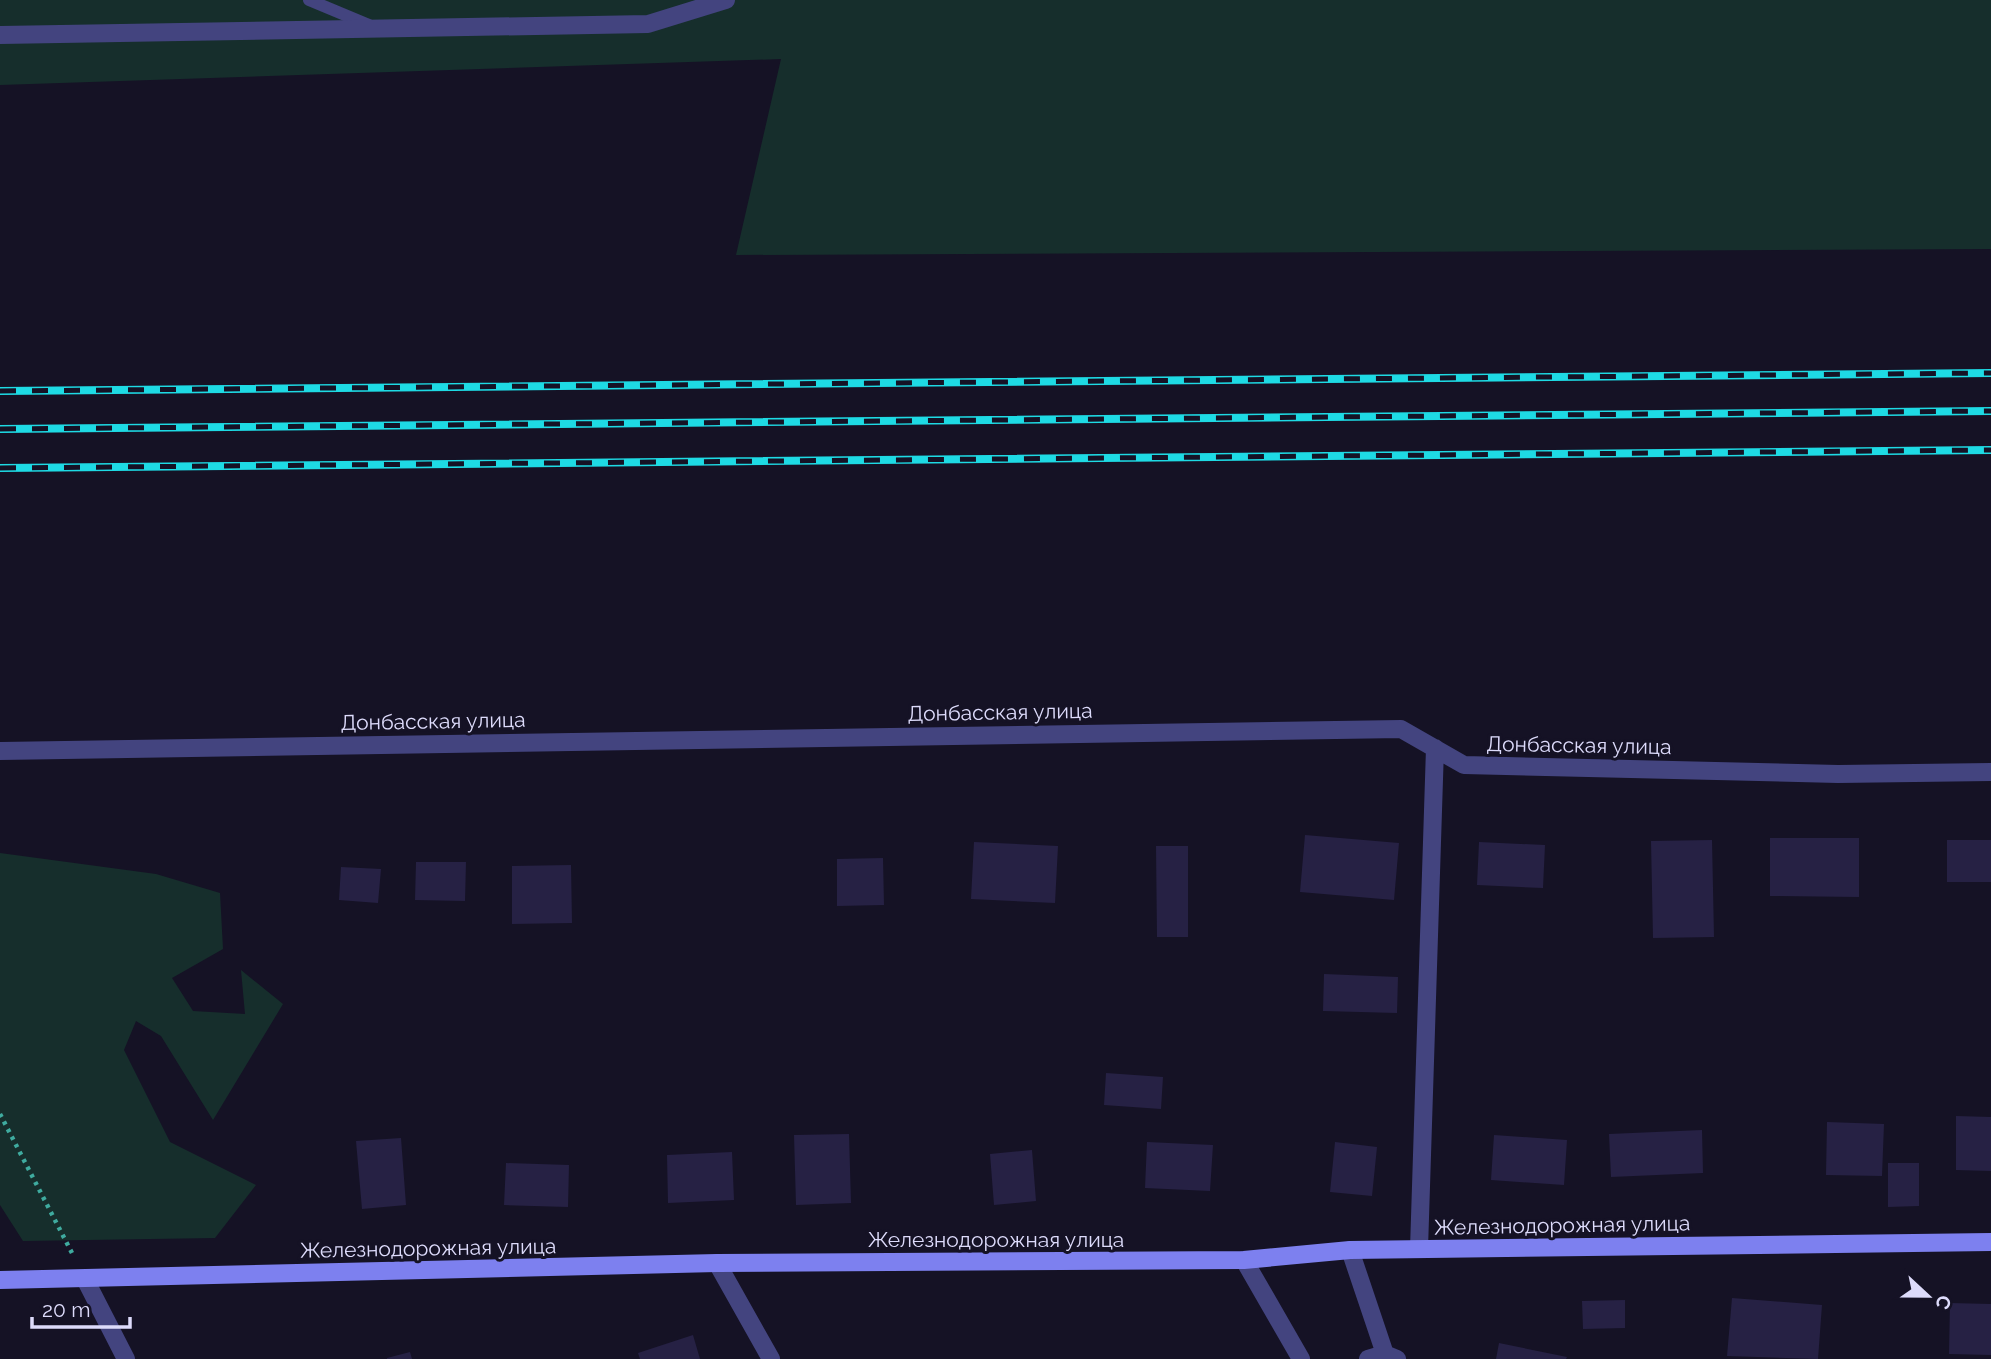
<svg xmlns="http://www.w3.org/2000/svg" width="1991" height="1359" font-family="Raleway,sans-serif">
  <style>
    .green { fill: #162e2c }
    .building { fill: #262144 }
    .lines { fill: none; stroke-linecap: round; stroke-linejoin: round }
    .path { stroke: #3fab9f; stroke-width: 4.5; stroke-dasharray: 3.5 5; stroke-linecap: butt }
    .lane { stroke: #43447f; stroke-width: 12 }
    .street { stroke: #43447f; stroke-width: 18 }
    .secondary { stroke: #7d80ef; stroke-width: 18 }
    .rail-casing { stroke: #1edae4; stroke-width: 8 }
    .rail { stroke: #151225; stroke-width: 5; stroke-dasharray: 16; stroke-linecap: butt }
    .labels { text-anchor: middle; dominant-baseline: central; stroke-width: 6; stroke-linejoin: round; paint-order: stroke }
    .street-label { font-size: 21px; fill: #dddbfb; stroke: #151225 }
  </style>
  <rect width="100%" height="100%" fill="#151225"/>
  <path class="green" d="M0,0h1991v249l-1255,6 45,-196 -781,26z
    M0,853l156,21 64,19 3,56 -51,29 21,33 52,3 -4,-44 42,34 -70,116 -52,-84 -25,-15 -12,29 46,92 86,43 -41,53 -192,3 -23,-36z"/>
  <path class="building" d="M1305,835l94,8 -5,57 -94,-8z
    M1770,838h89v59l-89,-1z
    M1712,840l2,97 -61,1 -2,-97z
    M1947,840h44v42h-44z
    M974,842l84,4 -3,57 -84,-4z
    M1479,842l66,3 -2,43 -66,-3z
    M1156,846h32v91h-31z
    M883,858l1,47 -47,1v-47z
    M416,862h50l-1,39 -50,-1z
    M571,865l1,58 -60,1v-58z
    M341,867l40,2 -3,34 -39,-3z
    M1324,974l74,3 -1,36 -74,-2z
    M1106,1073l57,4 -2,32 -57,-4z
    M1956,1116l35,1v54l-35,-1z
    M1827,1122l57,2 -2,52 -56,-1z
    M1702,1130l1,43 -92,4 -2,-43z
    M849,1134l2,69 -55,2 -2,-70z
    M1494,1135l73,5 -3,45 -73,-5z
    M401,1138l5,67 -44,4 -6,-68z
    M1147,1142l66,3 -3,46 -65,-3z
    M1335,1142l42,5 -5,49 -42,-4z
    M1032,1150l4,51 -42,4 -4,-51z
    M732,1152l2,48 -66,3 -1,-48z
    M506,1163l63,2 -1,42 -64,-2z
    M1888,1163h31v43l-31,1z
    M1732,1298l90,7 -4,54 -91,-3z
    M1625,1300v28l-42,1 -1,-28z
    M1950,1303l41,1v51l-42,-1z
    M693,1335l7,24h-60l-2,-6z
    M1499,1343l68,14 -1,2h-70z
    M410,1352l2,7h-25v-1z"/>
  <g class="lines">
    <path class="path" d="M0,1114l72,139"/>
    <path class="lane" d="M309,0l60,25 2,4"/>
    <path class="street" d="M0,35l648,-11 78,-24
      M0,751l1401,-22 63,36 374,9 153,-2
      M1419,1249l16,-501
      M1350,1250l35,104 12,5
      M1244,1260l57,99
      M717,1263l54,96
      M85,1279l41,80
      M1368,1359l17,-5"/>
    <path class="secondary" d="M0,1280l717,-17 527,-3 106,-10 641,-8"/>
    <g class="rail-casing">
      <path id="rail" d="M0,391l1991,-18
        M0,429l1991,-18
        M0,468l1991,-18"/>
    </g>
    <use href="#rail" class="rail"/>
  </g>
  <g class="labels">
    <g class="street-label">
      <text transform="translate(1000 712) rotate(-1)">Донбасская улица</text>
      <text transform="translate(433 721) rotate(-1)">Донбасская улица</text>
      <text transform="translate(1579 745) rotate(1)">Донбасская улица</text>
      <text transform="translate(1562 1225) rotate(-1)">Железнодорожная улица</text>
      <text x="996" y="1239">Железнодорожная улица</text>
      <text transform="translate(428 1248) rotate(-1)">Железнодорожная улица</text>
    </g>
  </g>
  <g transform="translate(1928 1296) rotate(112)" stroke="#151225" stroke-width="5" paint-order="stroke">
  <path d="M0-5L12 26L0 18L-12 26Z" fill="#dddbfb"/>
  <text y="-10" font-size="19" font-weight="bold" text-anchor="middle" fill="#dddbfb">С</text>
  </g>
  <path d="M32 1317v10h98v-10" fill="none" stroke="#dddbfb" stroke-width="3.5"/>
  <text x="42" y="1317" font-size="21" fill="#dddbfb" stroke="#151225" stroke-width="5" paint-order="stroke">20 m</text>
</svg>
